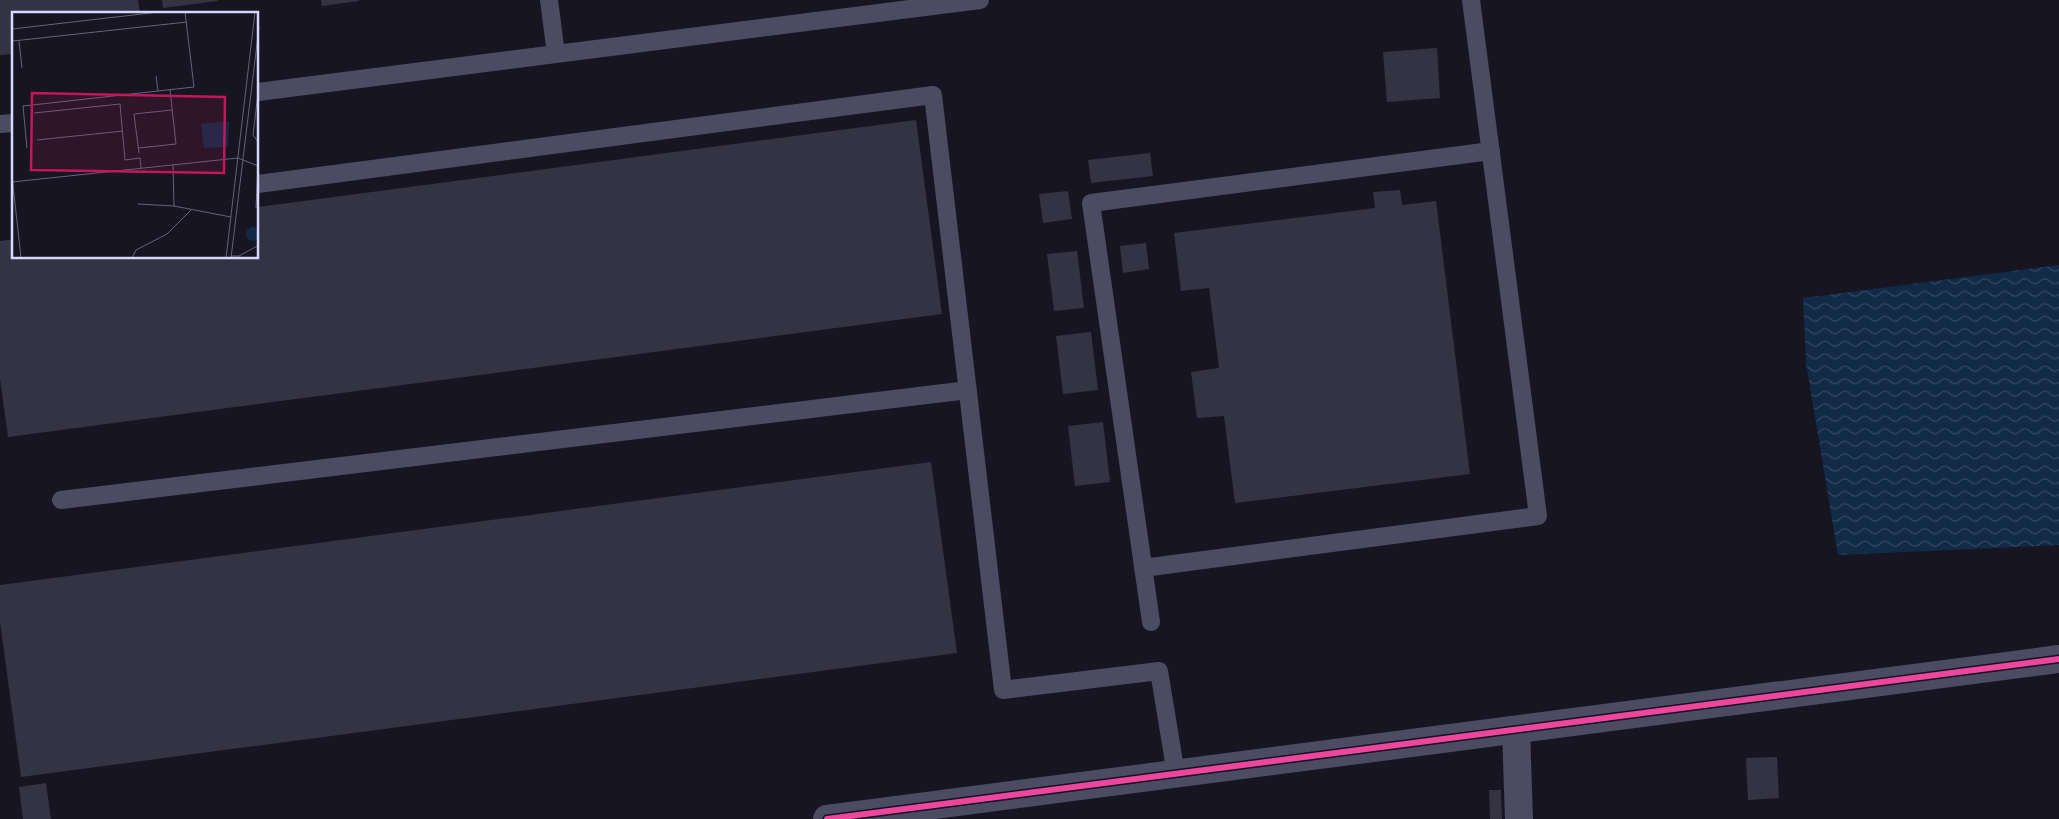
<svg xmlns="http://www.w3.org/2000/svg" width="2059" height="819" font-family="Lato,sans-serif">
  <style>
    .water { fill: url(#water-waves) }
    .building { fill: #343343 }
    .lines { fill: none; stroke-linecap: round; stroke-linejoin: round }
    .service { stroke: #4b4c61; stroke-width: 18 }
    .minor { stroke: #4b4c61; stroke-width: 28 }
    .tertiary { stroke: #4b4c61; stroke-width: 28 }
    .cycleway-casing { stroke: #121026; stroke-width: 9 }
    .cycleway { stroke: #ed469a; stroke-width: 6 }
    .inset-road { fill: none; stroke: #646379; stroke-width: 1 }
    .view { fill: #c2185b; fill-opacity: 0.15; stroke: #c2185b; stroke-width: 2.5 }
    .inset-edge { fill: none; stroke: #d8d7fd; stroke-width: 2.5 }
  </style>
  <defs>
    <pattern id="water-waves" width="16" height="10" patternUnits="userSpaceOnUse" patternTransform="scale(1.25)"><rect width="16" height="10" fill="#112a46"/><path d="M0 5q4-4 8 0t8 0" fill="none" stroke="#334862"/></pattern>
  </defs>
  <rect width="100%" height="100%" fill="#161521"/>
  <path class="water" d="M2059,265v280l-221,10 -32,-192 -3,-65z"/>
  <path class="building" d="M0,0h138l2,14h-126v40l-14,1z
    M162,0h56v1l-55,7z
    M321,0h38v1l-37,5z
    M1437,48l3,50 -53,4 -4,-50z
    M916,120l26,194 -934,123 -8,-58v-138l14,-2v19h244v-51z
    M1150,153l3,23 -62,7 -3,-23z
    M1400,190l2,15 34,-4 34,273 -235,29 -11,-87 -27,2 -6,-46 28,-4 -10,-80 -28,3 -7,-58 201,-25 -2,-16z
    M1068,191l4,28 -29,4 -4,-29z
    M1146,243l3,26 -26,4 -3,-27z
    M1077,251l7,57 -30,3 -7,-57z
    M1091,332l7,58 -35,4 -7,-58z
    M1103,422l7,60 -35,4 -7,-60z
    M931,462l26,191 -936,124 -21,-155v-37z
    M1777,757l2,41 -31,2 -2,-42z
    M46,783l5,36h-28l-4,-32z
    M1489,790h12l1,29h-12z"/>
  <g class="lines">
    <path class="service" d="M549,0l7,54
      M258,92l722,-92
      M0,124l14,-1
      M258,184l675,-89 70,595 156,-19 17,103
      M61,500l907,-110
      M1143,568l395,-52 -67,-516
      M1151,622l-60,-419 400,-52"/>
    <path class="minor" d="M1516,730l3,89"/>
    <path class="tertiary" d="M827,819l1232,-160"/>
    <g class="cycleway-casing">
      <path id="cycleway" d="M827,819l1232,-160"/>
    </g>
    <use href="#cycleway" class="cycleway"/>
  </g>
  <g transform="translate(12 12)">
    <rect width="246" height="246" fill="#161521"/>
    <path d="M217,109l-1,26 -24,1 -3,-24zM234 222a7 7 0 1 1 14 0a7 7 0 1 1-14 0Z" fill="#112a46"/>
    <path class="inset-road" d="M0,17l147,-17M1,29l174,-19M7,29l3,27M144,64l2,15M247,73l-6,50 6,8M22,101l86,-9 5,56 15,-2 1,10M25,128l86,-9M15,136l-4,-42 171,-19 -9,-75M127,136l37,-4 -6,-54M127,141l-5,-39 38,-4M161,152l1,42M0,164l9,82M0,170l226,-24 20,8 -2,42M126,192l36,2 57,11M219,244h8l20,-11M120,246l4,-8 31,-16 24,-24M214,246l29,-246M219,246l28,-231"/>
    <path class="view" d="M20,81l193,4 -1,76 -193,-3z"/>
    <rect width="246" height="246" class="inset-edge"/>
  </g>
</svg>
